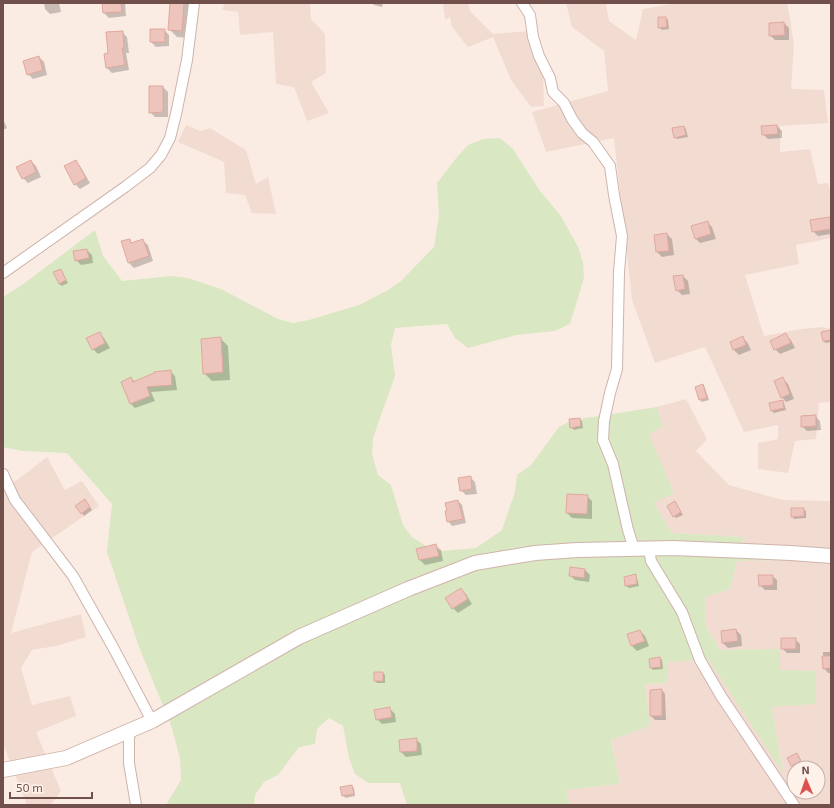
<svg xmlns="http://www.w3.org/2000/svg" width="834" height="808" font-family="'Exo 2',sans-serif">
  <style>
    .residential { fill: #f2dcd2; fill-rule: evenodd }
    .grass { fill: #d9e7c2 }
    .shadow { fill: #0003 }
    .building { fill: #eec5bc; stroke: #e0a89e }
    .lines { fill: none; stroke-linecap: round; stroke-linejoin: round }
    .street-casing { stroke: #cdb4ad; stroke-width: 12 }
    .secondary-casing { stroke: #d0b3ab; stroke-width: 16 }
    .street { stroke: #fff; stroke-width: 10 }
    .secondary { stroke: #fff; stroke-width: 14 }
  </style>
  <rect width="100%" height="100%" fill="#fbece3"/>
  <path class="residential" d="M225,3h85l1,16 14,15 1,39 -15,9 18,31 -22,8 -13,-34 -18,-3 -3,-52 -33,3 -2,-23 -16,-2z
    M443,3h25l2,8 23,23 37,-3 13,37 1,38 -13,1 -20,-27 -18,-43 -25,10 -16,-20 -2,-10 -5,3z
    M566,3h40l3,18 27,19 7,-31 33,-6h111l3,16 4,26 -3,44 33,1 4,33 -48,3v26l30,-3 8,35 10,-1 3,14v41l-35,7 3,19 -54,11 19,61 37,-7 22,-2 8,2v73l-12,1 -3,36 -21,2 -7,32 -30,-4v-26l20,-4v-14l-34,7 -39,-85 -50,16 -23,-63 -18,-162 -68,14 -14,-40 76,-21 -4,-40 -32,-24z
    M186,125l14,6 10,-3 36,22 10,34 12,-7 8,37 -24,-1 -7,-18 -19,-2 -2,-31 -46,-20z
    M686,399l21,40 -11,12 33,34 54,15 48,1v47l-89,-4 1,-7 -71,-4 -19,-31 21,-9 -26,-59 15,-8 -6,-19z
    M47,457l18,33 17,-9 17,25 -67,46 -21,81 70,-19 5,23 -30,9 -24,4 -11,18 11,37 38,-9 6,20 -40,16 25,59 -10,14h-24l-24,-61v-216l2,-9h-2v-33l14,-6z
    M831,559v246h-261l-4,-15 54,-6 -9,-45 39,-13 -5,-42 23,-1 -2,-21 42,-3 75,113 -11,-65 8,-37v-20h-60l-14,-24 -1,-29 25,-8 7,-28zM794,768h24v24h-24z"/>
  <path class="grass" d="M500,138l13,11 27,42 21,25 17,31 5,15 1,16 -14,46 -15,7 -39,4 -48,13 -13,-10 -8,-14 -52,4 -4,17 4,31 -22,62 -1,16 6,21 13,10 12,40 9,12 14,9 16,5 34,-3 26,-18 13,-38 2,-17 14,-10 28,-38 14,-7 84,-13 6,19 -14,8 25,59 -20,10 18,30 71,4 -1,7 89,4v11l-94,2 -7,28 -25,8 1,29 14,24 60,-1v21l36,1v33l-44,3 11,66 -75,-114 -41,3 1,21 -23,1 5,42 -39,14 9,44 -54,6 4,15h-163l-7,-22h-32l-13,-9 -6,-16 -6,-32 -14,-8 -12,11 -2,15 -16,3 -21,28 -14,7 -9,13 -1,10h-88l15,-25 -1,-22 -9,-33 -32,-78 -32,-95 5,-48 -45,-51 -44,-2 -20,-4v-150l19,-12 73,-55 8,26 19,25 49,-5 17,2 33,11 57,30 15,4 16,-3 50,-15 29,-15 13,-9 33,-34 5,-31 -2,-33 20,-26 11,-12 15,-6z"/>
  <path class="shadow" d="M44,3h15l2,9 -11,2 -5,-5z
    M103,3h22l1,13 -17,2 -5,-5z
    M171,3h21l-3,35 -12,-1 -8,-8z
    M372,3h11l-1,4 -8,-2z
    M666,18l2,2 1,9 -7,1 -3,-3z
    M784,23l5,5v12h-14l-5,-5z
    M164,30l5,5v11l-13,1 -5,-5z
    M122,32l5,5 2,16h-3l3,17 -17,3 -5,-5 -2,-13 4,-1z
    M39,57l5,5 3,13 -14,4 -5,-5z
    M163,87l5,5v25h-13l-5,-5z
    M3,119l4,9 -4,2z
    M777,126l5,5v7l-14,1 -5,-5z
    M684,127l2,2 2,8 -11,2 -2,-2z
    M31,161l5,5 5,11 -13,6 -5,-5z
    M75,161l5,5 10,17 -10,6 -5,-5z
    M830,218l1,1v15l-13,2 -5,-5z
    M707,222l5,5 4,12 -16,4 -5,-5z
    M667,234l5,5 2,16 -12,2 -5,-5z
    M129,240l4,4 10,-3 5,4 5,16 -19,7 -5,-5 -7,-21z
    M87,250l5,5 1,8 -12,2 -5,-5z
    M60,270l2,2 6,11 -6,3 -3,-2z
    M683,276l5,5 2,13 -8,1 -5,-5z
    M831,331v11l-5,1 -3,-2z
    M99,333l5,5 6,10 -12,6 -5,-5z
    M786,335l5,5 4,8 -15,6 -5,-5z
    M742,337l5,5 4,8 -12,5 -5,-5 -3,-8z
    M220,338l8,8 2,34 -18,1 -8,-8z
    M170,371l5,5 2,14 -26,2 4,9 -20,7 -5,-5 1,-25 4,4z
    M783,379l5,5 6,15 -8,3 -4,-5z
    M703,385l2,3 4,12 -7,2 -2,-2z
    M782,401l2,2 2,7 -12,3 -2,-2 -2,-7z
    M815,416l5,5 1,9 -14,1 -5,-5z
    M579,419l3,2 1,7 -9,2 -3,-3z
    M470,477l5,5 2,12 -11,1 -5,-5z
    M587,496l5,5v18l-20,-1 -5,-5z
    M458,501l4,4 4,18 -14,3 -4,-5z
    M675,502l2,3 6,10 -7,3 -2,-2z
    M87,503l5,7 -8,6 -7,-10z
    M803,509l3,2v7l-12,1 -2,-3z
    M436,546l5,4 2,11 -18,4 -5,-5 -3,-11z
    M585,570l5,5 -1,7 -14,-2 -5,-5z
    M635,575l2,3 2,8 -10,2 -3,-2 -1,-9z
    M772,576l5,4v10h-12l-5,-5z
    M461,590l5,4 6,10 -14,9 -5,-5z
    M736,630l5,5 1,11 -14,2 -5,-5z
    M640,631l5,5 4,10 -12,5 -5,-5 -4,-11z
    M795,639l5,5v9h-13l-5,-5z
    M823,652h8v21h-3l-4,-5z
    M660,658l2,2 1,9 -10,1 -2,-2z
    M383,673l2,2v8h-8l-2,-2z
    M662,690l3,4 1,26h-11l-4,-4v-10z
    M390,709l5,5 1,8 -14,2 -5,-5z
    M416,739l5,5 1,11 -16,2 -5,-5z
    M799,756l3,7 -8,5 -2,-2z
    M351,786l3,2 1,8 -9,2 -3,-2z"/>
  <path class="building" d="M102,3h19l1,9 -19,1z
    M170,3h14l-2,28 -14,-1z
    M658,17h8l1,10 -9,1z
    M784,22l1,13 -16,1v-13z
    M150,29h15v13h-15z
    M123,31l1,17h-2l3,17 -19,3 -2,-14 4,-1 -2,-21z
    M39,56l4,14 -16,5 -4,-14z
    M149,86h14v26l-14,1z
    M777,125l1,9 -16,1 -1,-9z
    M684,126l2,9 -12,3 -2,-10z
    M31,160l5,12 -14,7 -6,-12z
    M76,160l10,18 -12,7 -10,-19z
    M830,217l1,12 -19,3 -2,-12z
    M708,221l3,13 -16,5 -4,-13z
    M667,233l2,18 -13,1 -2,-17z
    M130,239l1,4 12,-4 6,17 -21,7 -7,-22z
    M87,249l2,9 -14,3 -2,-10z
    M61,269l5,11 -7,4 -6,-12z
    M683,275l2,14 -9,2 -3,-15z
    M831,330v10l-8,1 -2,-9z
    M100,332l5,11 -13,7 -6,-12z
    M786,333l5,10 -17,7 -4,-9z
    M743,336l3,9 -13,5 -3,-8z
    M221,337l2,35 -20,2 -2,-35z
    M171,370l1,15 -25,2 3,9 -20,8 -9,-22 10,-5 2,5 21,-9v-1z
    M783,377l7,17 -9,4 -7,-17z
    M703,384l4,14 -8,2 -4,-13z
    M783,400l1,8 -13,3 -2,-8z
    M816,415v11l-15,1v-11z
    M580,418l1,8 -11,2 -1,-9z
    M471,476l1,13 -12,2 -2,-13z
    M567,494l21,1 -1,19 -21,-1z
    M85,499l5,8 -9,7 -6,-8z
    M458,500l5,19 -16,3 -2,-11h2l-2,-8z
    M675,501l6,11 -8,5 -6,-11z
    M791,508h13v8l-13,1z
    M436,544l3,12 -20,4 -3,-11z
    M570,567l15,2 -1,9 -15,-2z
    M636,574l1,10 -12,2 -1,-9z
    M758,575h15v10l-14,1z
    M461,588l7,11 -16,10 -7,-11z
    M736,629l2,12 -16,2 -1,-12z
    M640,630l5,11 -14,5 -4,-12z
    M781,638h15v11h-15z
    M822,656h9v12l-8,1z
    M660,657l1,10 -11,1 -1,-9z
    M374,672h9v9h-9z
    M662,689v27h-12v-26z
    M390,707l2,10 -16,3 -2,-10z
    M417,738v13l-17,1 -1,-12z
    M797,753l4,8 -10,5 -4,-8z
    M352,785l2,9 -12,2 -2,-9z"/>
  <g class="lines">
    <g class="street-casing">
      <path id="street" d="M522,3l8,12 3,22 6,19 11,22 3,14 11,11 8,16 10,14 11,9 17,24 4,29 8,41 -3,36 -2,97 -7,24 -6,28 -1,19 10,24 15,66 6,19
        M3,273l122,-86 25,-19 11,-13 9,-17 6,-24 11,-54 7,-57
        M3,474l12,26 58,76 41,73 38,72
        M649,549l2,12 31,51 18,48 21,36 73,109
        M130,730l-1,9v24l7,42"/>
    </g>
    <g class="secondary-casing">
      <path id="secondary" d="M3,770l63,-12 86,-37 147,-84 109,-48 67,-26 60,-10 42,-3 96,-2 118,5 40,3"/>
    </g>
    <use href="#street" class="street"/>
    <use href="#secondary" class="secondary"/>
  </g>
  <rect width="834" height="808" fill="none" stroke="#71504b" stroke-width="8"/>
  <g transform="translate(806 780) rotate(358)"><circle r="19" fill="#fef1e9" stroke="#c6b1aa"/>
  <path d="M0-3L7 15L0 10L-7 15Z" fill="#de4f4f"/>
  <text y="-6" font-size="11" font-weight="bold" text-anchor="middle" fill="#71504b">N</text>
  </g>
  <path d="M10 792v6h82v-6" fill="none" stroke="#71504b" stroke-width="2"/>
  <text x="16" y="792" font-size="12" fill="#71504b" stroke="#fef1e9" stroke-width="3" paint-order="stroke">50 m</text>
</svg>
